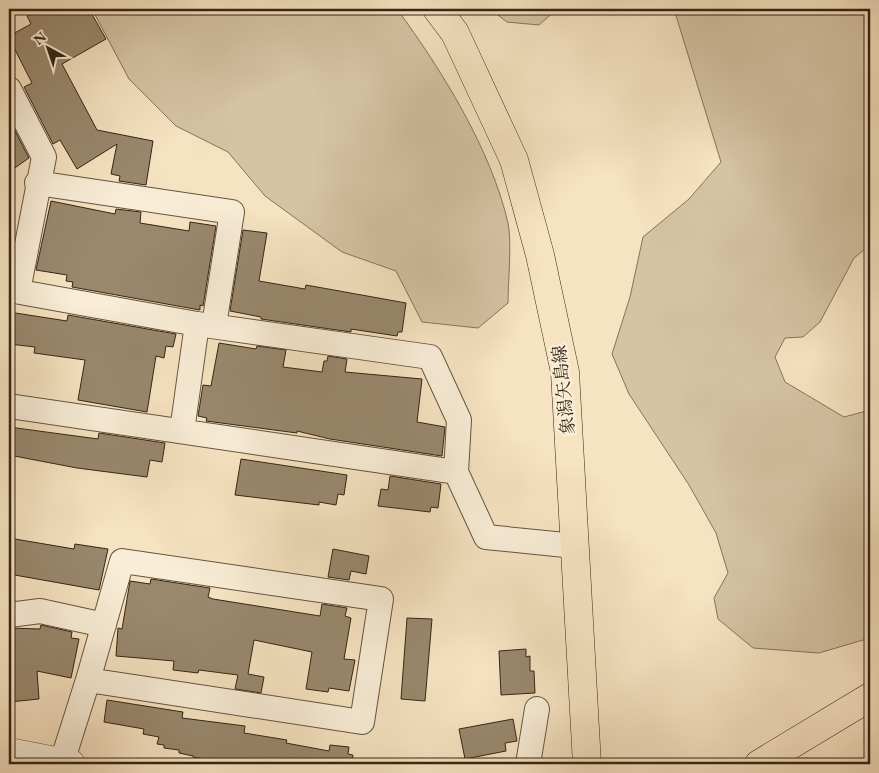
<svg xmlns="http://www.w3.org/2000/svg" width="879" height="773" font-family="'EB Garamond','Noto Serif JP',serif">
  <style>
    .green { fill: #d5c3a4; stroke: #84745c }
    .building { fill: #99886e; stroke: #342614 }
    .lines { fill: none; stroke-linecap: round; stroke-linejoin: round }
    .minor-casing { stroke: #64553f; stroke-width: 26 }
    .tertiary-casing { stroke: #64553f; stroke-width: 29 }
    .primary-casing { stroke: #342614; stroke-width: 29 }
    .minor { stroke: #f9edd7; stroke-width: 24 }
    .tertiary { stroke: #f9edd7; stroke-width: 28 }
    .primary { stroke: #f6e3c1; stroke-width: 28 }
    .labels { text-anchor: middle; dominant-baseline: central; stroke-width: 5; stroke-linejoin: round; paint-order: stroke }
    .street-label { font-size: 18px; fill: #342614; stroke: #f9edd7 }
  </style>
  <rect width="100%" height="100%" fill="#f6e3c1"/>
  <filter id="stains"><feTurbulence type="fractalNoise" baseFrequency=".004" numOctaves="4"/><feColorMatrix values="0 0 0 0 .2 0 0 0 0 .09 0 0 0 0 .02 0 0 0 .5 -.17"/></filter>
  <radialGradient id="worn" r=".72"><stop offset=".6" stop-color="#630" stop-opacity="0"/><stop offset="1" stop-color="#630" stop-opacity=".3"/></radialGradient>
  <path class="green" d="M92,9h305c44,60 94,140 111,214 4,19 0,59 0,80l-30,25 -56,-6 -26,-51 -54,-19 -77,-56 -37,-44 -52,-26 -47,-47z
    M490,9h67l-18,16 -32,-3z
    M674,9h196v236l-16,13 -34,64 -17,15 -18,1 -10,19 10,25 59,35 26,-7v228l-51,15 -66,-5 -35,-29 -4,-21 14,-25 -12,-40 -27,-48 -60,-91 -17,-40 18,-57 13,-60 46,-38 32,-37z"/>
  <path class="building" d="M41,9h48l17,30 -44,25 35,66 56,11 -7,44 -27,-4 1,-5 -9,-2 6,-30 -40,25 -17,-29 -7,4 -29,-57 8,-4 -23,-45v-2l22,-12 -4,-8z
    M9,119l20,39 -20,14z
    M51,201l64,13 1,-5 25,3 -1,11 49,8 1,-9 26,4 -13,80 -3,-1v5l-128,-23 1,-5 -7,-1 1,-6 -31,-5z
    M243,230l24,3 -8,48 46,8 1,-4 100,18 -4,29h-4l-1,4 -46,-7v3l-90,-13v-2l-31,-6z
    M9,312l58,9 1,-6 108,19 -3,13 -7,-1 -2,12 -8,-2 -9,56 -69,-12 7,-40 -51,-7 1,-6 -26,-3z
    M219,343l37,6 1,-3 29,4 -3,17 39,5 2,-11h3l1,-5 19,3 -2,13 77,7 -5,43 28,5 -3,29 -112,-17 -33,-8v2l-91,-12 1,-3 -9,-2 1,-6 4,-25 8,1z
    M9,427l89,12 1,-6 66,10 -3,19 -12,-2 -3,17 -70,-9 -68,-13z
    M241,459l106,16 -3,20 -6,-1 -2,11 -17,-3v3l-84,-10z
    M390,476l51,8 -3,24 -7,-1 -1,5 -52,-6 3,-17 7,1z
    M9,538l65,11 1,-5 33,5 -9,41 -90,-16z
    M333,549l36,7 -3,18 -15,-3 -2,9 -21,-3z
    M151,579l59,9 -2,9 5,2 107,17 2,-12 25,4 -2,8 6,2 -7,41 11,1 -6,31 -20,-3 -1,4 -22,-3 6,-37 -58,-12 -6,34 16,3 -3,16 -26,-4 3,-14 -39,-5 -1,3 -25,-3 1,-9 -58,-5 2,-28 4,1 8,-48 20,3z
    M407,618l25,1 -7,82 -24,-2z
    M41,625l31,7 -1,6 8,1 -8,39 -34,-7 2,28 -30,3v-74l31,1z
    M526,649v8l4,-1v15h4l1,22 -34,2 -2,-44z
    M107,700l76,12 -1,6 63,8 -1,7 43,7 -1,3 43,8 1,-6 19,2 -1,7 5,1 -1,9h-132v-2l-27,-5v-1l-14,-3v-3l-15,-2v-3l-7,-1 2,-7 -16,-3 1,-5 -40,-7z
    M513,719l4,22 -12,2 1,8 -41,8 -6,-30z"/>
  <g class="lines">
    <g class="minor-casing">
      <path id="minor" d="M9,89l35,68 -26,134
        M37,183l195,29 -18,113
        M9,290l188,34 233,33 29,63 -3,52 -447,-66
        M182,431l15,-107
        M456,472l30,65 89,9
        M9,615l31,-4 64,14
        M62,762l26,-82 34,-119 259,38 -19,123 -274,-42
        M528,764l9,-55"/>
    </g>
    <g class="tertiary-casing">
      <path id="tertiary" d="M9,752l62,12"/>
    </g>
    <g class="primary-casing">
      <path id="primary" d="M437,9l18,24 59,127 26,95 25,117 22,392
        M759,764l111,-67"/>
    </g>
    <use href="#minor" class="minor"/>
    <use href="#tertiary" class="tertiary"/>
    <use href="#primary" class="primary"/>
  </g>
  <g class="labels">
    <g class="street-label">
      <text transform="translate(563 390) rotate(-96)">象潟矢島線</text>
    </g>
  </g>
  <rect width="879" height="773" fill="none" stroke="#f6e3c1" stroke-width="30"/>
  <rect x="10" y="10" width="859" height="753" fill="none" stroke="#342614" stroke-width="2.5"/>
  <rect x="15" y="15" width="849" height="743" fill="none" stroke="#342614"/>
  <g transform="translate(48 48) rotate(320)" stroke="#f9edd7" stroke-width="4" paint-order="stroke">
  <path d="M0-4L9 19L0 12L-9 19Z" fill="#342614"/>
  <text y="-8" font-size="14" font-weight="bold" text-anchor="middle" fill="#342614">N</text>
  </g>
  <rect width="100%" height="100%" filter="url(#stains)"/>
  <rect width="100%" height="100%" fill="url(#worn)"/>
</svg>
